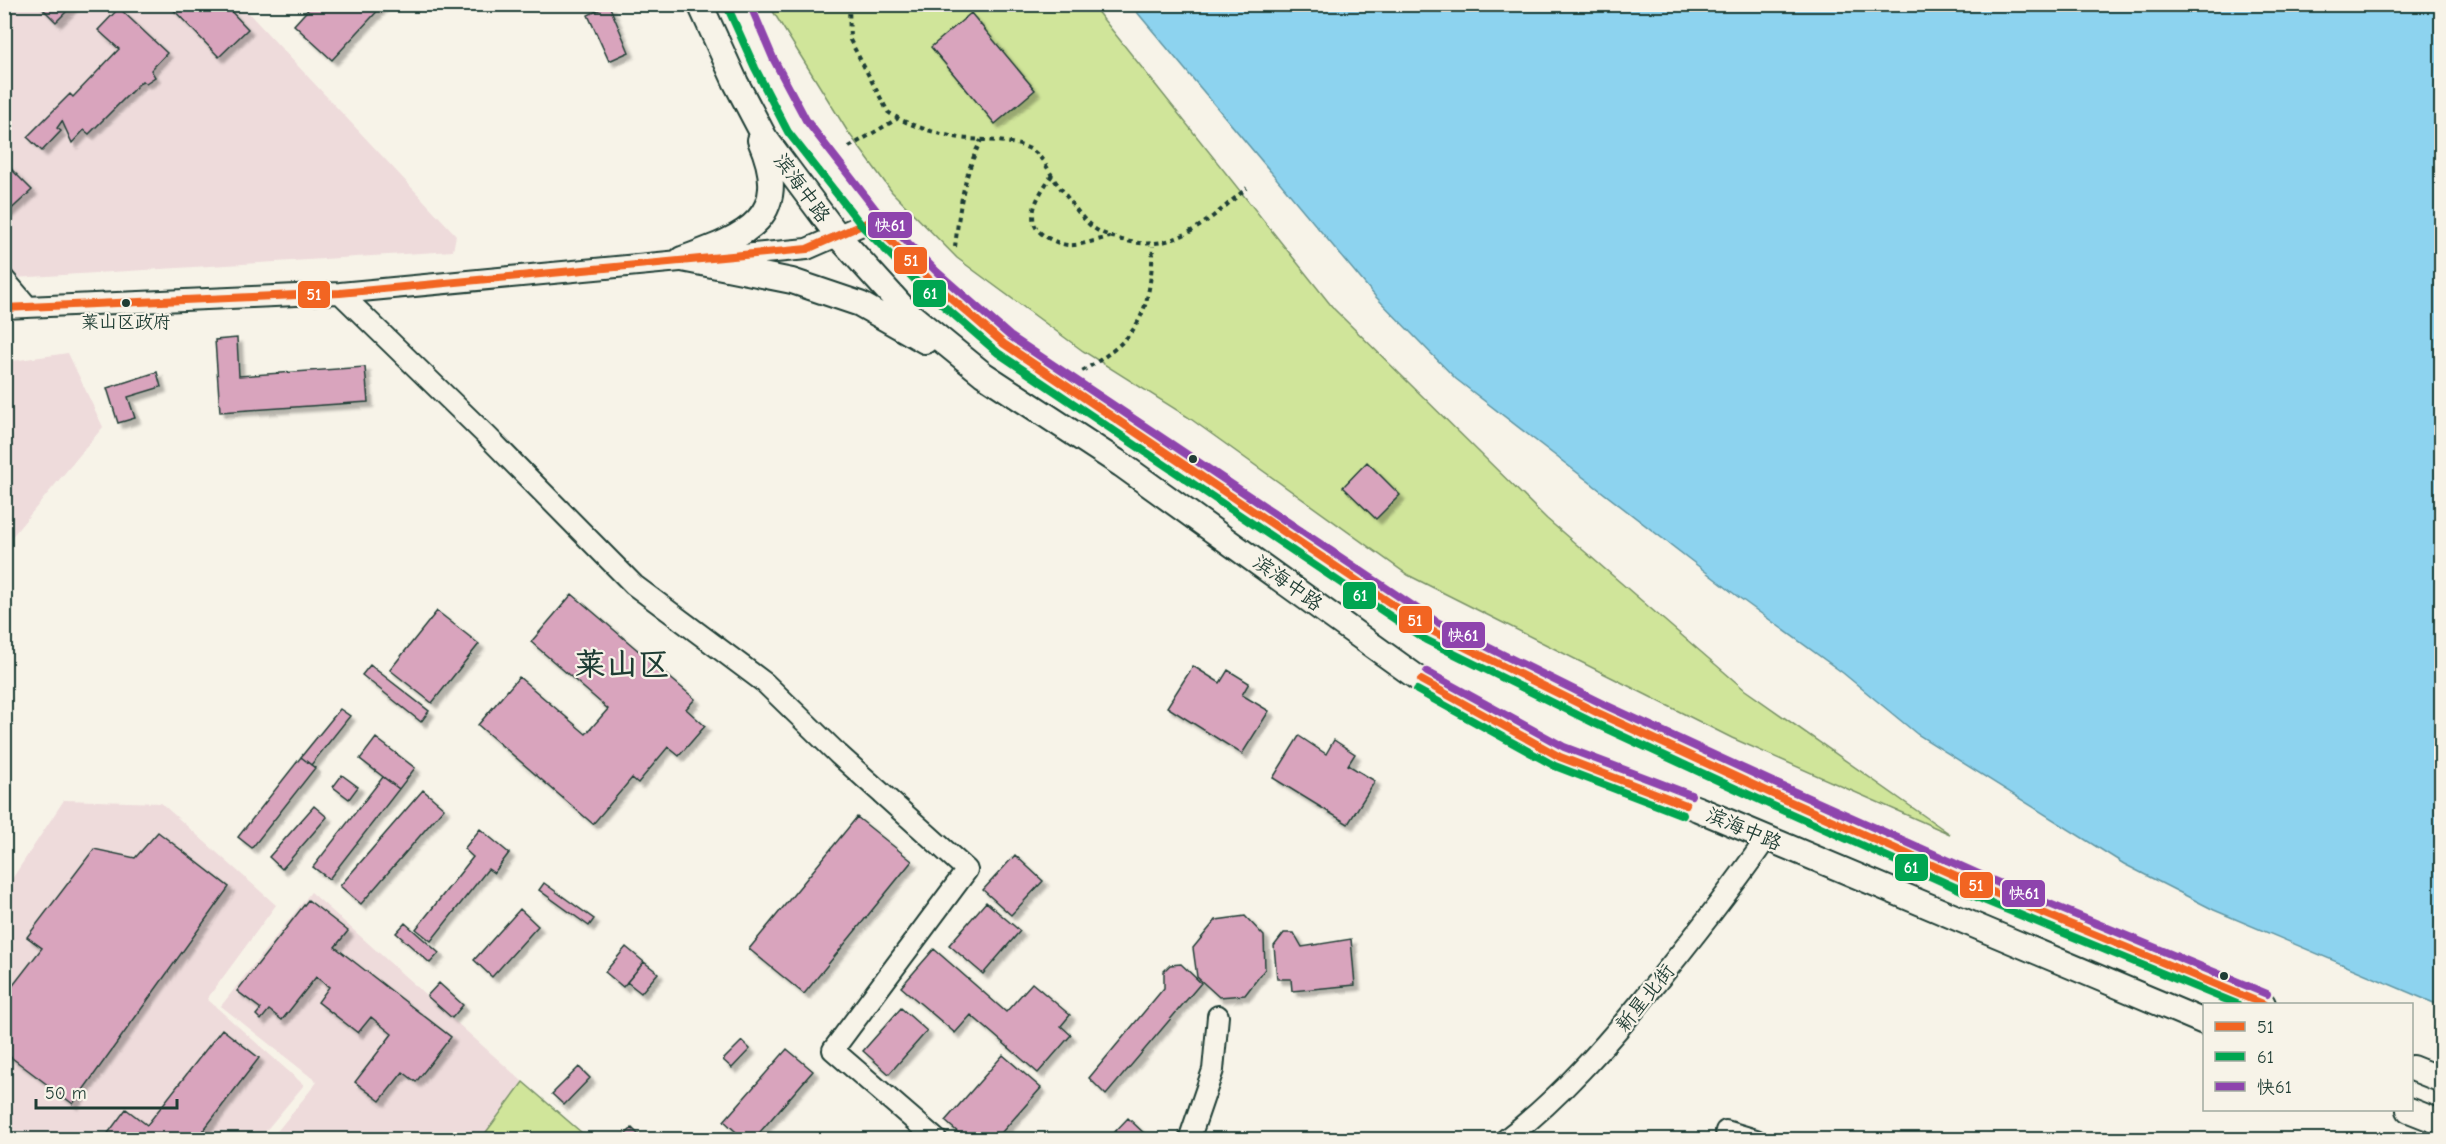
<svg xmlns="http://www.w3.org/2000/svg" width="2446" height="1144" font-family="'Comic Neue','LXGW WenKai TC',sans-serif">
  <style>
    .built { fill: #eedbdb }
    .green { fill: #d0e59a; stroke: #789167; stroke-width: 1.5 }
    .water { fill: #8dd3ef; stroke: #6197a4; stroke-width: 1.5 }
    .building { fill: #d9a4bd; stroke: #1f3d34; stroke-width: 1.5; filter: url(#shadow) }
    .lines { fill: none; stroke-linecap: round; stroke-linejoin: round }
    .minor-casing { stroke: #1f3d34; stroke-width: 24 }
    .major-casing { stroke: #1f3d34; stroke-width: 28 }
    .path { stroke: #1f3d34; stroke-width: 4; stroke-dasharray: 4.5 4.5; stroke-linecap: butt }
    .minor { stroke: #f7f3e8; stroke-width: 20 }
    .major { stroke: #f7f3e8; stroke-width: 24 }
    .bus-1-casing { stroke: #f7f3e8; stroke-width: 12 }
    .bus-2-casing { stroke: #f7f3e8; stroke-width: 12 }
    .bus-3-casing { stroke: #f7f3e8; stroke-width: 12 }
    .bus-1 { stroke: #f26522; stroke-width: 8 }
    .bus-2 { stroke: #00a651; stroke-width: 8 }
    .bus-3 { stroke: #8e44ad; stroke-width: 8 }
    .bus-dot { fill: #1f3d34; stroke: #f7f3e8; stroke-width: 2 }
    .labels { text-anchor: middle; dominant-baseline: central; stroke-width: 4.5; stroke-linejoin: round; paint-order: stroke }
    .bus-label { font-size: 18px; fill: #1f3d34; stroke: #f7f3e8 }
    .street-label { font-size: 20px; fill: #1f3d34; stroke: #f7f3e8 }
    .town-label { font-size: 32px; font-weight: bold; fill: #1f3d34; stroke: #f7f3e8 }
    .line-badge { stroke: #f7f3e8; stroke-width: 2 }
    .badge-label { font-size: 16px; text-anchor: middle; font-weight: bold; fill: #fff }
  </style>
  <defs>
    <filter id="shadow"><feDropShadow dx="5" dy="5" stdDeviation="1.5" flood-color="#0004"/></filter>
  </defs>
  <rect width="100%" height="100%" fill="#f7f3e8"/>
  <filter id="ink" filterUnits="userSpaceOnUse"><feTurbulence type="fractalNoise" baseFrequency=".0167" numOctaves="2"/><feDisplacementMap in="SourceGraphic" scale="12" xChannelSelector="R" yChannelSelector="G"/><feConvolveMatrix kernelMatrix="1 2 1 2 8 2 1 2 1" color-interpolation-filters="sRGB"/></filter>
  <g filter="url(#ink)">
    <path class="built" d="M4,5h237l215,230 -3,16 -439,27 -10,-11z
      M68,353l35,74 -98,118v-183z
      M64,800l97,3 115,102 -69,94 97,86 -45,54h-238l-16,-20 -1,-228z
      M311,892l212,190 66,57h-318l46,-57 -96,-76z"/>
    <path class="green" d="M769,5h323l242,304 213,210 198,171 205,144 -218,-96 -324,-163 -220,-158 -105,-66 -126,-93 -65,-66 -44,-60z
      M523,1082l66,57h-108z"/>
    <path class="water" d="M1131,5h1310v1001l-227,-96 -90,-46 -207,-130 -74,-61 -106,-77 -281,-217 -81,-83z"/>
    <path class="building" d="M38,4h36l-18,18z
      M168,4h56l24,25 -29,28z
      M313,4h71l-52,56 -38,-35z
      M609,5l20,47 -20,9 -21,-46z
      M119,8l48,45 -16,17 4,7 -9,6 -4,-2 -53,53 -5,-4 -12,13 -10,-22 -5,7 4,3 -19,20 -15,-14 43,-43 3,3 46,-48 -21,-19z
      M971,13l64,77 -40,34 -64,-77z
      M4,162l28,28 -28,26z
      M237,338l2,38 126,-9 3,35 -148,10 -5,-72z
      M157,372l4,15 -33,10 7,21 -17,5 -11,-35z
      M1367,462l33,33 -24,24 -33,-32z
      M572,594l123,105 -9,10 19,17 -26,30 -11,-9 -30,36 -6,-5 -39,46 -115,-99 41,-48 67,57 22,-25 -77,-67z
      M437,611l42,33 -47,59 -42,-33z
      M370,665l59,46 -8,11 -59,-47z
      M1193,666l27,17 8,-13 21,13 -7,12 27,16 -27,43 -75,-47z
      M340,709l10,7 -39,49 -10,-8z
      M1299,736l27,18 8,-14 21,14 -7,11 27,16 -27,43 -75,-46z
      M376,738l39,30 -16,21 -39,-30z
      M301,757l14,11 -63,80 -14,-11z
      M342,775l16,12 -9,12 -16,-12z
      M383,777l16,12 -70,90 -16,-12z
      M423,790l21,18 -83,96 -21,-18z
      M314,806l13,11 -45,52 -13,-12z
      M857,817l55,44 -108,133 -55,-45z
      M480,829l29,24 -15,20 -6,-4 -57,72 -15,-12 57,-72 -9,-8z
      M158,832l71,55 -156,217 -69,-52v-55l38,-49 -15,-11 67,-88 41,9z
      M1015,855l28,26 -32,34 -28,-25z
      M544,883l50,36 -5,7 -50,-36z
      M308,900l40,31 -13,16 116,90 -35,45 -13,-10 -23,29 -25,-19 37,-48 -21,-17 -13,16 -40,-31 11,-15 -13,-10 -34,43 -13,-10 -8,10 -5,-5 5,-6 -24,-18z
      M986,902l34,29 -37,43 -34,-29z
      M520,909l18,17 -46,51 -18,-17z
      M1245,916l19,20 1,33 -20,26 -26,2 -22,-20 -4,-29 23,-28z
      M405,923l34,30 -9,10 -34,-30z
      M1284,933h10l8,14 49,-8 4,46 -63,6 -1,-12h-14l-3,-33z
      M626,947l18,15 -21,25 -18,-15z
      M934,949l72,63 26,-29 38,32 -9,11 10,9 -33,38 -67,-58 -16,18 -54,-46z
      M644,962l14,11 -17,20 -14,-11z
      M1181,964l20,19 -95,112 -17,-17 75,-90v-17l6,-6z
      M439,983l24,22 -11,13 -25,-22z
      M901,1008l26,23 -38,43 -26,-23z
      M222,1029l37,29 -63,82h-93l23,-31 21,16z
      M742,1041l8,8 -18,19 -9,-8z
      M787,1049l26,22 -60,69h-8l-21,-19z
      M1003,1055l38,33 -46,52h-28l-22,-19z
      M579,1067l11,11 -26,27 -12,-11z
      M1128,1118l20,19 -41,3z
      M632,1128l9,9 -3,3h-18z"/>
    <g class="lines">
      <g class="minor-casing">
        <path id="minor" d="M4,279l24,28
          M340,293l147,143 147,149 131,98 73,71 129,116 -134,180 104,90
          M4,308l336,-15 467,-44 64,-28
          M1726,1131l30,9
          M1189,1140l24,-70 5,-54
          M1505,1140c55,-42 101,-95 144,-148 41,-50 80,-100 117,-153"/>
      </g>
      <g class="major-casing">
        <path id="major" d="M700,4l36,79 29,55 73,98 69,76 76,62 139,91 297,214 141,78 138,52 506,213
          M738,4l26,59 33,63 74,95 59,59 74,64 428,287 166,82 177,82 215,96 273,113
          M682,259l110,22 68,23 65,37
          M682,259c63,-23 112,-40 78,-119
          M2412,1068l30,12
          M2409,1110l33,13"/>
      </g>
      <path class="path" d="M849,4l1,36 38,72c18,13 50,22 72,26 23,3 46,1 68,10 16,7 21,26 31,38 9,12 18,26 28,36 9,10 20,13 32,17 56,17 88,-18 128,-51
        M849,147l48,-28
        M1052,175c-13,19 -33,48 -4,63 7,4 17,8 26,7 12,-1 25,-6 36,-8
        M955,247c5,-42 8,-69 26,-107
        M1082,371c59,-34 68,-58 71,-125"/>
      <use href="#minor" class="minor"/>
      <use href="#major" class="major"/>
      <g class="bus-1-casing">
        <path id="bus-1" d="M4,308l336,-15 467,-44 64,-28 59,59 74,64 428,287 166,82 177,82 215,96 273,113
          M1421,680l139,77 126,48"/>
      </g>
      <g class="bus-2-casing">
        <path id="bus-2" d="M728,8l27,60 33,64 75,95 60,61 75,65 428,287 168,83 177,82 215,96 251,103
          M1417,690l138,76 128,49"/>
      </g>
      <g class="bus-3-casing">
        <path id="bus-3" d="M750,4l23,54 33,62 73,94 58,58 73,64 427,286 166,82 176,81 215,96 273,113
          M1427,672l137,75 127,48"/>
      </g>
      <use href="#bus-1" class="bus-1"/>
      <use href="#bus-2" class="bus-2"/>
      <use href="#bus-3" class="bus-3"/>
    </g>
  </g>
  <g class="bus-dot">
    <circle cx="126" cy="303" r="5"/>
    <circle cx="1193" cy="459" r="5"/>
    <circle cx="2224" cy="976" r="5"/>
  </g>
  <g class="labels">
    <g class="bus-label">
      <text x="126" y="322">莱山区政府</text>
    </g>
    <g class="street-label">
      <text transform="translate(802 188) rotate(54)">滨海中路</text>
      <text transform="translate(1288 583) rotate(36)">滨海中路</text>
      <text transform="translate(1744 829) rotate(23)">滨海中路</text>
      <text transform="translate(1645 998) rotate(-51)">新星北街</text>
    </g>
    <g class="town-label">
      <text x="622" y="664">莱山区</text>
    </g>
  </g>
  <g class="line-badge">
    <rect x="867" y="211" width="46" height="28" rx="6" fill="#8e44ad"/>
    <rect x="893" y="246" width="35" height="29" rx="6" fill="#f26522"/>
    <rect x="912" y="279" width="35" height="29" rx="6" fill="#00a651"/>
    <rect x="297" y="280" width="34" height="29" rx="6" fill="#f26522"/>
    <rect x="1342" y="581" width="35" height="29" rx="6" fill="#00a651"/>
    <rect x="1398" y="605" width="35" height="29" rx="6" fill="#f26522"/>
    <rect x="1441" y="621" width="45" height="28" rx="6" fill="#8e44ad"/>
    <rect x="1894" y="853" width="35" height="29" rx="6" fill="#00a651"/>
    <rect x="1959" y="871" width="35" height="28" rx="6" fill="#f26522"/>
    <rect x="2001" y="879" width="45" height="29" rx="6" fill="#8e44ad"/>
  </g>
  <g class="badge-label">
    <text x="890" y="231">快61</text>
    <text x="911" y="266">51</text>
    <text x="930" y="299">61</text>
    <text x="314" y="300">51</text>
    <text x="1360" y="601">61</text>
    <text x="1415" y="626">51</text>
    <text x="1463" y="641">快61</text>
    <text x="1911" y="873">61</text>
    <text x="1976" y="891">51</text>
    <text x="2024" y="899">快61</text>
  </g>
  <rect width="2446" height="1144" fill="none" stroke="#f7f3e8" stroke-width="24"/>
  <rect x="12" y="12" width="2422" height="1120" fill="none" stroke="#1f3d34" stroke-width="2" filter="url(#ink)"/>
  <rect x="2203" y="1003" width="210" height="108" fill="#f7f3e8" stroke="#a1aaa0" stroke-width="1.5"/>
  <rect x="2215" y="1022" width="30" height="9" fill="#f26522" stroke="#a1aaa0" stroke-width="1.5"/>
  <text x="2257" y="1033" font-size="18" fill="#1f3d34">51</text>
  <rect x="2215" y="1052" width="30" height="9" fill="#00a651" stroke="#a1aaa0" stroke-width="1.5"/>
  <text x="2257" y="1063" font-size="18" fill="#1f3d34">61</text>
  <rect x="2215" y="1082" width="30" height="9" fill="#8e44ad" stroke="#a1aaa0" stroke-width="1.5"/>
  <text x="2257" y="1093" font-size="18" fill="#1f3d34">快61</text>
  <path d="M36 1099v9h141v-9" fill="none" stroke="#1f3d34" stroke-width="3"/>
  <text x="45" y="1099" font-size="18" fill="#1f3d34" stroke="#f7f3e8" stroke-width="4.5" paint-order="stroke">50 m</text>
</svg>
